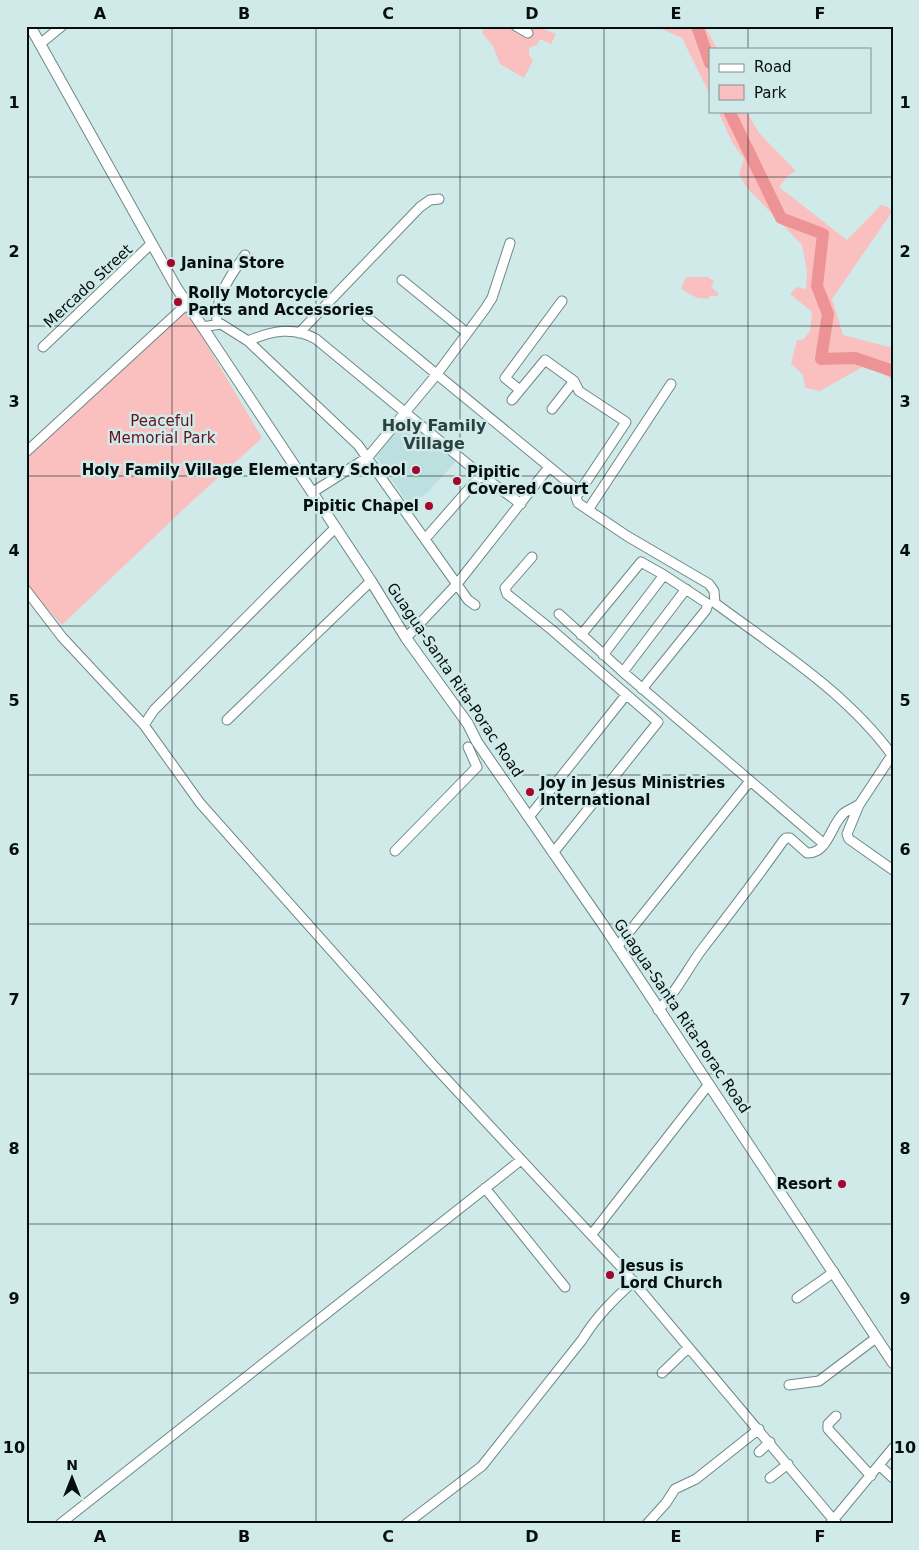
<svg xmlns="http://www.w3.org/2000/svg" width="919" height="1550" font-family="'DejaVu Sans',sans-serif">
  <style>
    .built { fill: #bce0e0 }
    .green { fill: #f9c0bf }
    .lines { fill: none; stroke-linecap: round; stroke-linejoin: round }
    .river { stroke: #ed9395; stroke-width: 12 }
    .minor-casing { stroke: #6f8787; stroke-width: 11 }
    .major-casing { stroke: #6f8787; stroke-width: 12 }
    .minor { stroke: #fff; stroke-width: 9 }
    .major { stroke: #fff; stroke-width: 10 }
    .grid { fill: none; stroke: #060e0f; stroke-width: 1; stroke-opacity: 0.55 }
    .poi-dot { fill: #a3052c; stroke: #d0eaea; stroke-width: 2 }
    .labels { text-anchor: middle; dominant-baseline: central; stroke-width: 5; stroke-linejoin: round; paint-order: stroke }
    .poi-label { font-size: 15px; font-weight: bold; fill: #060e0f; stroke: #d0eaea; text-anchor: start }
    .street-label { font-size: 15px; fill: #060e0f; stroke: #d0eaea }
    .park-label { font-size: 15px; fill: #62131d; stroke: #d0eaea }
    .neighbourhood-label { font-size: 16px; font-weight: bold; fill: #2b4041; stroke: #d0eaea }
    .neatline { fill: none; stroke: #060e0f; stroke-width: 2 }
    .grid-label { font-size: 16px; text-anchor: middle; font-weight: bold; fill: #060e0f }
  </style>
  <rect width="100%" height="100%" fill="#d0eaea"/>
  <path class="built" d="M406,418l52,41 -30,33 -19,13 -34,-50z"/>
  <path class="green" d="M486,26h50l20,8 -5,10 -11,-5 -3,6 -8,3v7l4,6 -9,17 -24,-14 -7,-18 -11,-13z
    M655,26h50l12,23h-7v46l-28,-57z
    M718,111h28l13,22 37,38 -8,5 -9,11 68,53 34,-35 7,2 4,5 -60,87 11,36 50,13v32l-27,-15 -46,26 -15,-3 -2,-13 -12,-11 6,-24 7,-1 6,-8 2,-19 -22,-18 7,-7 9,2 1,-19 -5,-25 -55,-57 -8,-14 5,-15 -12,-17z
    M686,277h21l7,4 -3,6 7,6v3h-8l-3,3 -10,-1 -16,-9z
    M185,308l77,130 -73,66 -127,121 -36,-40v-127z"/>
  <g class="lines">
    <path class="river" d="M697,26l13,37
      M729,111l52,107 42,16 -6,52 11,28 -7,45 34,-1 38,13"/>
    <g class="minor-casing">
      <path id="minor" d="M516,26l12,7
        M40,44l22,-18
        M402,280l65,53
        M367,317l213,175
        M217,324c-2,-27 13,-48 28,-69
        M202,327l19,-3 27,17 110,104 110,155 7,5
        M299,333l121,-126 10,-7 9,-1
        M248,341c23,-10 45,-15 68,-2l165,136 40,29
        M43,347l108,-103
        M520,390l-15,-12 57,-77
        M512,400l33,-40 29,21 5,10 47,31 -50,75 2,6 49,33 82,48 5,7 1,12c62,46 131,89 177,152l-33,50 -12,29 2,5 44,31
        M552,409l22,-28
        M26,452l161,-148
        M313,492l55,-35 69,-83 48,-65 7,-11 18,-55
        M588,510l83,-126
        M425,539l56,-64
        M532,557l-27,31 2,6 45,36 106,92 -105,131
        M26,590l36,47 82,88 56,78 235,264 186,200 216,257
        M559,614l64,58 201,172
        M581,635l60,-73 23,13 44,29 -2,6 -64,79
        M406,638l51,-54 92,-117
        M603,655l61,-80
        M623,672l63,-83
        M227,720l144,-139
        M144,725l10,-15 181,-182
        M529,817l97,-122
        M395,851l82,-84 -9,-20
        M617,947l133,-166
        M658,1010c19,-18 29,-41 45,-62 27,-35 54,-70 80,-107l3,-3h4l17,15c21,1 24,-29 37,-40 4,-3 10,-5 14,-8
        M485,1188l80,99
        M592,1234l117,-150
        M797,1298l37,-26
        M662,1373l26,-25
        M789,1385l30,-4 57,-43
        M836,1416l-8,8v5l43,47
        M759,1452l11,-10
        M879,1465l14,13
        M770,1478l18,-14
        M60,1524l461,-364
        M406,1524l76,-58 100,-126c14,-23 31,-40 52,-59
        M647,1524l19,-21 9,-14 21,-10 63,-50
        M830,1524l63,-76"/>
    </g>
    <g class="major-casing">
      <path id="major" d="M30,26l146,261 195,294 35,57 62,86 9,18 127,184 289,437"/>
    </g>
    <use href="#minor" class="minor"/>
    <use href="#major" class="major"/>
  </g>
  <path class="grid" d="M172,26v1498M316,26v1498M460,26v1498M604,26v1498M748,26v23M748,111v1413M26,177h867M26,326h867M26,476h867M26,626h867M26,775h867M26,924h867M26,1074h867M26,1224h867M26,1373h867"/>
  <g class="poi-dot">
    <circle cx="171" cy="263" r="5"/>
    <circle cx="178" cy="302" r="5"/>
    <circle cx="416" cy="470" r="5"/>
    <circle cx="457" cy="481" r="5"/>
    <circle cx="429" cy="506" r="5"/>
    <circle cx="530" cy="792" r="5"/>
    <circle cx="842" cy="1184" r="5"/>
    <circle cx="610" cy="1275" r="5"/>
  </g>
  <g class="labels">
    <g class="poi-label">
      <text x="181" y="263">Janina Store</text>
      <text x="188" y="293">Rolly Motorcycle<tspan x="188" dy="17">Parts and Accessories</tspan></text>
      <text x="406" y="470" text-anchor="end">Holy Family Village Elementary School</text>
      <text x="467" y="472">Pipitic<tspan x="467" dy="17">Covered Court</tspan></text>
      <text x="419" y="506" text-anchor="end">Pipitic Chapel</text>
      <text x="540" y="783">Joy in Jesus Ministries<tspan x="540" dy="17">International</tspan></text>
      <text x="832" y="1184" text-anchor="end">Resort</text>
      <text x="620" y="1266">Jesus is<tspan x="620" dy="17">Lord Church</tspan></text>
    </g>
    <g class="street-label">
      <text transform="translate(88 286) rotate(-43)">Mercado Street</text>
      <text transform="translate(455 680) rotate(56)">Guagua-Santa Rita-Porac Road</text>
      <text transform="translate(682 1016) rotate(56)">Guagua-Santa Rita-Porac Road</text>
    </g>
    <g class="park-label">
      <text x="162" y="421">Peaceful<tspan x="162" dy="17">Memorial Park</tspan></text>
    </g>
    <g class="neighbourhood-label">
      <text x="434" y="425">Holy Family<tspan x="434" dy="18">Village</tspan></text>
    </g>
  </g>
  <rect width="919" height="1550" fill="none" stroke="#d0eaea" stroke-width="55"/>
  <rect x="709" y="48" width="162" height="65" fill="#d0eaea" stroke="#7f9292"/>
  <rect x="719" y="64" width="25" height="8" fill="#ffffff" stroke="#7f9292"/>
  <text x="754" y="72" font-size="15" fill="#060e0f">Road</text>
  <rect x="719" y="85" width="25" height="15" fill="#f9c0bf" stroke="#7f9292"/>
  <text x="754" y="98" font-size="15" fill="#060e0f">Park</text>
  <g transform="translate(72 1478)" stroke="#d0eaea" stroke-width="4" paint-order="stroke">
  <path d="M0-4L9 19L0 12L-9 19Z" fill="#060e0f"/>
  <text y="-8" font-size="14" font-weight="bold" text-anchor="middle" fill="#060e0f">N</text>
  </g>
  <rect x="28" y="28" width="864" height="1494" class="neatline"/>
  <g class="grid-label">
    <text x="100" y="19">A</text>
    <text x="244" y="19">B</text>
    <text x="388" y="19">C</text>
    <text x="532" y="19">D</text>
    <text x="676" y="19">E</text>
    <text x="820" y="19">F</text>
    <text x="14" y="108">1</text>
    <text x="905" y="108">1</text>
    <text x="14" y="257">2</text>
    <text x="905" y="257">2</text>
    <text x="14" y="407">3</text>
    <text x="905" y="407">3</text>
    <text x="14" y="556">4</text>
    <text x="905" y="556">4</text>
    <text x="14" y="706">5</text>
    <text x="905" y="706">5</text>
    <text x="14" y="855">6</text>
    <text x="905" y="855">6</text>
    <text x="14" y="1005">7</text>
    <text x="905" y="1005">7</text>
    <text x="14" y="1154">8</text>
    <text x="905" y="1154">8</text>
    <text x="14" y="1304">9</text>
    <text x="905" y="1304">9</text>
    <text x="14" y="1453">10</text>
    <text x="905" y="1453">10</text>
    <text x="100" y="1542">A</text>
    <text x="244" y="1542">B</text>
    <text x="388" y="1542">C</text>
    <text x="532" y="1542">D</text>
    <text x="676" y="1542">E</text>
    <text x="820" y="1542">F</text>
  </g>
</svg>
